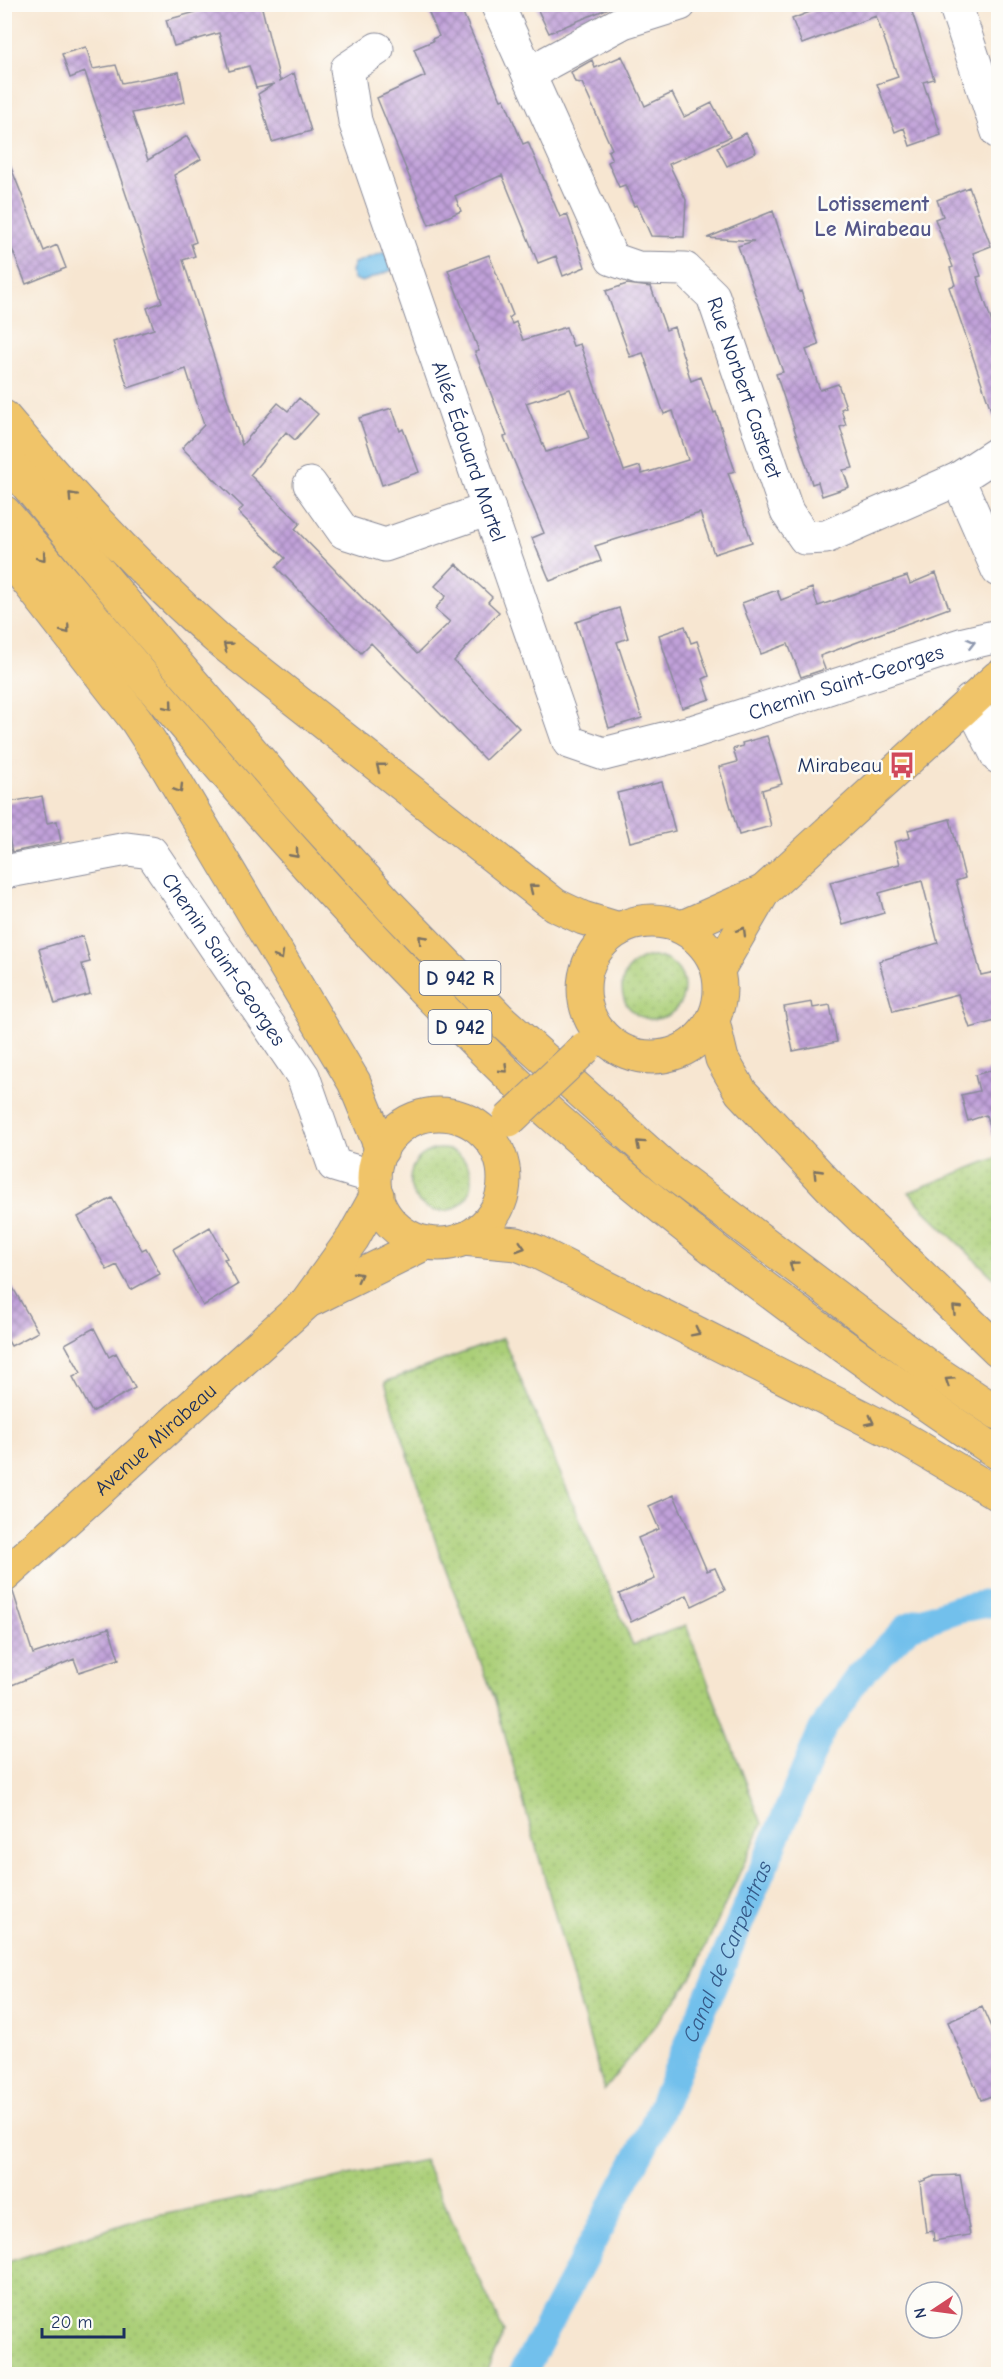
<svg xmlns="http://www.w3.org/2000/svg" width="1003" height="2379" font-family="'Comic Neue',sans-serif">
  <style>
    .grass { fill: url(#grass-dots); stroke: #637f6b; stroke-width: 1.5 }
    .water { fill: #72c0ec; stroke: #4678a5; stroke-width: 1.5 }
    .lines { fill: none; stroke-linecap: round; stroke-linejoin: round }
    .canal { stroke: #72c0ec; stroke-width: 28 }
    .building { fill: url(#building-cross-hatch); fill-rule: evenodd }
    .minor-casing { stroke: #898a98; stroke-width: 35 }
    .major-casing { stroke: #898a98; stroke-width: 35 }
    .minor { stroke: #fff; stroke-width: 33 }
    .major { stroke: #f0c469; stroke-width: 33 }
    .major-bridge-casing { stroke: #898a98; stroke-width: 35; stroke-linecap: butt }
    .major-bridge { stroke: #f0c469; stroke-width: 33 }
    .oneway { stroke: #7b7263 }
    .oneway2 { stroke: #8d97ae }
    .labels { text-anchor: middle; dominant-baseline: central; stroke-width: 5; stroke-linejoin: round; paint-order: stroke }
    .shield { fill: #fdfcf7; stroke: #5f6c8c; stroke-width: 1.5 }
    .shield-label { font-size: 20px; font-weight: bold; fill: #1b2f5e }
    .street-label { font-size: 21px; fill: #1b2f5e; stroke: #fdfcf7 }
    .poi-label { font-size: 21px; fill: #1b2f5e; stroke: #fdfcf7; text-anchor: end }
    .neighbourhood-label { font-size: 22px; font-weight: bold; fill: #555789; stroke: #fdfcf7 }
    .water-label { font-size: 22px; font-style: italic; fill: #355a89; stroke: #fdfcf7 }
  </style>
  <defs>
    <pattern id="grass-dots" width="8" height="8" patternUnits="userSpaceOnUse" patternTransform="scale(1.5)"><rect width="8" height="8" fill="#abcf78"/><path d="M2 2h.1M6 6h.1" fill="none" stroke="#93b26a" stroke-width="1.8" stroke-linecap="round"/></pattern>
    <pattern id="building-cross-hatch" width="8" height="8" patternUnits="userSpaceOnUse" patternTransform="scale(1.5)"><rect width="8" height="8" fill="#c1a1d9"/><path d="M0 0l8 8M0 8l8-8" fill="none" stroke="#9c84b3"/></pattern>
  </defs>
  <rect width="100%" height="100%" fill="#fdfcf7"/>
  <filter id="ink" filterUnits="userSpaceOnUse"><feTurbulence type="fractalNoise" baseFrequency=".0167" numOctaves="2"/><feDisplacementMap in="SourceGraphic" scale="12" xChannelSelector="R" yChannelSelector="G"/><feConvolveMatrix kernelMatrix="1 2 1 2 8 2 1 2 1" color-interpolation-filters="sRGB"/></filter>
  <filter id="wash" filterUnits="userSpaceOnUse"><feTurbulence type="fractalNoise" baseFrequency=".008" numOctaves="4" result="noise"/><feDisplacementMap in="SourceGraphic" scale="24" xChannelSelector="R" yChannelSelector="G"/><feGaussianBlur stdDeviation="1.35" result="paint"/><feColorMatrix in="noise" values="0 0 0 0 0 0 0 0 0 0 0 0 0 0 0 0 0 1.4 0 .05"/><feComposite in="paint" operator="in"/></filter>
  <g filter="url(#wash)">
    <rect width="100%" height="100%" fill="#f7e6d1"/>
    <path class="grass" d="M622 988a31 31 0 1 1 62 0a31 31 0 1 1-62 0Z
      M410 1180a31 31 0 1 1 62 0a31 31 0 1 1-62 0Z
      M998,1157v125l-70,-68 -19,-22z
      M503,1338l130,307 53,-20 76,199 -72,157 -86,109 -109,-390 -57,-151 -53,-167z
      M424,2160l80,172 -19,42h-477l-4,-11 1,-100 128,-42z"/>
    <path class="water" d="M385,252l7,18 -30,12 -8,-3 -3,-8 3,-8z"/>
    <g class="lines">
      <path class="canal" id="s1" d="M522,2374l127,-238 173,-406 36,-53 51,-51 48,-17 41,-7"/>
    </g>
    <g id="blocks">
      <path class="building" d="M210,4h51l19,77 14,-8 17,58 -39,11 -14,-48 16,-10 -18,4 -7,-22 -20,5 -10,-38 -45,13 -8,-26 45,-12z
        M425,4h34l42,96 3,-1 19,45 5,-2 32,75 7,-3 18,53 -22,9 -7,-20 -18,7 -36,-88 -47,21 6,15 -32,14 -52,-127 48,-22 -11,-27 19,-8 -1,-2 7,-3z
        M535,4h81v1l-67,28z
        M830,4h71l11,8 22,67 -11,3 18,53 -31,11 -6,-18 -9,4 -18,-48 21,-7 -22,-61 -74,28 -10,-25z
        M86,47l7,22 23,-4 6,18 57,-11 6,30 -53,11 16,47 39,-24 14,23 -27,16 22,67 -5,2 4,12 -12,4 59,185 36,-42 10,8 11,-13 19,16 -23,26 -9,-8 -36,43 50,48 -5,6 122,125 33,-32 -15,-13 11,-13 -11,-10 21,-22 36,33 -4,5 11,10 -45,49 65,67 -34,32 -114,-117 -10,10 -85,-86 9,-9 -47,-46 5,-5 -61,-59 22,-23 -18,-56 -58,19 -15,-46 41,-13 -7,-21 15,-6 -77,-230 -15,6 -8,-24z
        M622,56l23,50 27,-13 12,24 28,-14 18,34 -61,27 17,36 -2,37 -33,-1 -14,-31 -3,1 -9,-21 -6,2 -11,-25 4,-2 -4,-9 4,-2 -30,-66 -7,-1 -4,-10 21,-12 3,8z
        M746,133l10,19 -29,14 -10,-19z
        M6,155l38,96 13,-6 9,23 -40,16 -22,-55z
        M969,187l22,59 -18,7 8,23 -4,1 17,52 5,-1v90l-5,1 -45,-132 6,-2 -5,-17 3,-1 -18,-48 8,-3 -6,-16z
        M773,211l26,81 2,-1 18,54 -13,5 14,40 18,-6 8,23 -5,2 5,16 -6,2 13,41 -10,2 6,17 -27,9 -4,-14 -6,2 -4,-14 -32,-96 7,-2 -45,-126 16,-5 -47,-3z
        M489,255l24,60 -4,3 3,6 4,-2 7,18 43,-13 7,19 7,-2 44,127 16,-5 2,8 46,-14 -15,-49 -9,3 -21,-61 -13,4 -24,-66 21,-7 24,3 15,43 8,-3 17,54 10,-4 13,36 2,-1 19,59 -7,2 24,69 -38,12 -14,-41 -105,33 6,15 -51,20 -18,-43 12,-5 -40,-96 3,-1 -32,-84 4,-1 -31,-81zM570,389l19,49 -43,14 -20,-49z
        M392,408l8,23 3,-2 16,43 -37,13 -23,-67z
        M936,573l13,35 -129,48 5,13 -24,8 -13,-33 -27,10 -19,-51 35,-13 4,10 31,-12 6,18 89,-30 3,8z
        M619,608l9,30 -11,4 25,76 -33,10 -33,-106z
        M685,626l6,17 6,-2 12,35 -6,3 7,20 -28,9 -23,-73z
        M767,736l15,48 -20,6 9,36 -32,9 -20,-68 18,-5 -4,-13 10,-3 -1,-3z
        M662,782l13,49 -45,11 -13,-49z
        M42,796l5,27 10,-2 4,21 -49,10 -8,-37v-12z
        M950,819l15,59 -9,3 25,94 18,-4v49l-29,8 -12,-34 -65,17 -14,-50 59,-18 -16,-62 -43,12 5,20 -41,12 -13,-43 70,-18 -6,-22 16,-4 -2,-8z
        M83,936l7,26 -8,2 8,30 -35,10 -16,-55z
        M812,1002l1,6 17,-3 7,37 -44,9 -9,-44z
        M999,1068v67l-7,1 -6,-21 -18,6 -7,-26 18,-4 -4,-16z
        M112,1198l30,52 4,-2 14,26 -29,16 -14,-25 -10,5 -29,-53z
        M210,1227l17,31 -3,1 14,26 -35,21 -30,-57z
        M4,1272l34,60 -27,14 -7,-12z
        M94,1328l15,29 7,-4 19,35 -43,24 -19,-35 8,-4 -16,-29z
        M674,1495l33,76 8,-3 10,22 -33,16 -5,-11 -56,27 -12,-28 36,-15 -17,-41 21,-9 -10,-23z
        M13,1592l20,62 76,-26 10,31 -40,13 -5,-13 -62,26 -8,-23v-68z
        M982,2007l17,38v48l-18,7 -33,-78z
        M960,2175l10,60 -36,6 -1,-10 -7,1 -6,-50 15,-6z"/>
    </g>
  </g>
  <g filter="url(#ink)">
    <use href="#blocks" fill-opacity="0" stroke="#898a98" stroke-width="1.5"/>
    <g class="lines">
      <g class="minor-casing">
        <g id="minor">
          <path id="s2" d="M497,4l115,255 26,9 47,1 28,27 74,216 18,26 21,-1 132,-58 40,-26"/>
          <path d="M955,4l43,128"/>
          <path id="s3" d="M377,49l-30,20 8,52 214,621 35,12 91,-23 269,-87 34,-8"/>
          <path d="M530,76l19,-14 74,-40 57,-18"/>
          <path d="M958,479l40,91"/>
          <path d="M310,484l34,48 41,13 104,-36"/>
          <path d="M970,701l28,56"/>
          <path id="s4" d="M4,872l123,-23 24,3 152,224 31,89 40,12"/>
        </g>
      </g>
      <g class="major-casing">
        <g id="major">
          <path d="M4,417c67,80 137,154 215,223l336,265 28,13 36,11"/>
          <path d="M4,457l145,175 141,164 101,111 111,114 165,148 263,199 68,45"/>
          <path d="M4,512c141,165 277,334 430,488 32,32 64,66 98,97 145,131 304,248 466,356"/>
          <path d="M4,551l132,169 32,49 186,313 28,68"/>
          <circle cx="652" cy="989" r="68"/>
          <path d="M682,927l82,-36 234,-214"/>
          <path d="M718,970l46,-79"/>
          <path d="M713,1021l9,38 19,33 94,100 163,158"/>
          <circle cx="439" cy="1179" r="65"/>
          <path d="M463,1239l54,5 20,8 357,181 104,61"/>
          <path d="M313,1299l113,-56"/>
          <path id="s5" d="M4,1576l302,-273 47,-65 24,-43"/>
        </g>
      </g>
      <use href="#minor" class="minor"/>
      <use href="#major" class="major"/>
      <g class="major-bridge-casing">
        <path id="major-bridge" d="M509,1120l76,-72"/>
      </g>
      <use href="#major-bridge" class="major-bridge"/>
    </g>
    <defs><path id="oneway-chevron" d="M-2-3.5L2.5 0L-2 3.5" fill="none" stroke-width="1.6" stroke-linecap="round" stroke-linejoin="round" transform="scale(1.5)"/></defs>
    <g class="oneway">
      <use href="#oneway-chevron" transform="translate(72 496) rotate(-133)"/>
      <use href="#oneway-chevron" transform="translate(42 557) rotate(50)"/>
      <use href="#oneway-chevron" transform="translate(66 630) rotate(52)"/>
      <use href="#oneway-chevron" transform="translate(227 646) rotate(-142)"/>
      <use href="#oneway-chevron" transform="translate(169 706) rotate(50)"/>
      <use href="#oneway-chevron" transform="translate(380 767) rotate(-142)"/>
      <use href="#oneway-chevron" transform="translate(179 789) rotate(59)"/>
      <use href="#oneway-chevron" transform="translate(295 854) rotate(48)"/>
      <use href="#oneway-chevron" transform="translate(533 888) rotate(-142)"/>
      <use href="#oneway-chevron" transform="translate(742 931) rotate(-59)"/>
      <use href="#oneway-chevron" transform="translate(422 939) rotate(-134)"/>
      <use href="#oneway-chevron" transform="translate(280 956) rotate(60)"/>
      <use href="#oneway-chevron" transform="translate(504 1069) rotate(44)"/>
      <use href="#oneway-chevron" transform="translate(640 1144) rotate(-138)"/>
      <use href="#oneway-chevron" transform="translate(817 1173) rotate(-134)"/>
      <use href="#oneway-chevron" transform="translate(521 1247) rotate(17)"/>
      <use href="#oneway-chevron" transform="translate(793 1265) rotate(-143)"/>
      <use href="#oneway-chevron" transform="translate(358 1276) rotate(-27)"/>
      <use href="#oneway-chevron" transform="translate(956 1309) rotate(-136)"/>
      <use href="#oneway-chevron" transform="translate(696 1332) rotate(27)"/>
      <use href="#oneway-chevron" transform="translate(949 1381) rotate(-147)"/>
      <use href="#oneway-chevron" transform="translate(870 1421) rotate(27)"/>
    </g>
    <use class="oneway2" href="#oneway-chevron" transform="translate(971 643) rotate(-14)"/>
  </g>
  <defs>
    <g id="bus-bare" transform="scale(2.07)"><path d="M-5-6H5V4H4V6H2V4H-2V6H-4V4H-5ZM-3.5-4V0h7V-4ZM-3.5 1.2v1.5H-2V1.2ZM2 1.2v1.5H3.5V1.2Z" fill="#d1495b" stroke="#fdfcf7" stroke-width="2.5" paint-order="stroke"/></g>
  </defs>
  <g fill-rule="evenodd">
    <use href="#bus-bare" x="902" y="765"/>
  </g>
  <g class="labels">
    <g class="shield">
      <rect x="419.5" y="961" width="81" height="34" rx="4.5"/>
      <rect x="428.5" y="1010" width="63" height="34" rx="4.5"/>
    </g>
    <g class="shield-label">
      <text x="460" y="978">D 942 R</text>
      <text x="460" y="1027">D 942</text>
    </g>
    <g class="street-label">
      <text stroke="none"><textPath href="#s2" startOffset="490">Rue Norbert Casteret</textPath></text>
      <text stroke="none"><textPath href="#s3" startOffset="438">Allée Édouard Martel</textPath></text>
      <text stroke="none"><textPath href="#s3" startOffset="1035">Chemin Saint-Georges</textPath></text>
      <text stroke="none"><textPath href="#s4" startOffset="279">Chemin Saint-Georges</textPath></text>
      <text stroke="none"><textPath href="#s5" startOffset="204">Avenue Mirabeau</textPath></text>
    </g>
    <g class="poi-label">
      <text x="882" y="765">Mirabeau</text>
    </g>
    <g class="neighbourhood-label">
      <text x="873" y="204">Lotissement<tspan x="873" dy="25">Le Mirabeau</tspan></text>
    </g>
    <g class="water-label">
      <text stroke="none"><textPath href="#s1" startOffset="470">Canal de Carpentras</textPath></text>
    </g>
  </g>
  <rect width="1003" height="2379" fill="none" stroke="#fdfcf7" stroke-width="24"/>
  <g transform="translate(934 2310) rotate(257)"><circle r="28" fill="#fdfcf7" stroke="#a3aaba" stroke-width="1.5"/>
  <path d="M0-4.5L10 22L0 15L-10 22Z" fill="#d1495b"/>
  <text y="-9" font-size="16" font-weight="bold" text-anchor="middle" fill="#1b2f5e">N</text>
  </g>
  <path d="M42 2328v9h82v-9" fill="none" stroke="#1b2f5e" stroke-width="3"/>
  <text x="51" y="2328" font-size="18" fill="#1b2f5e" stroke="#fdfcf7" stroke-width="4.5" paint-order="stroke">20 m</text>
</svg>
